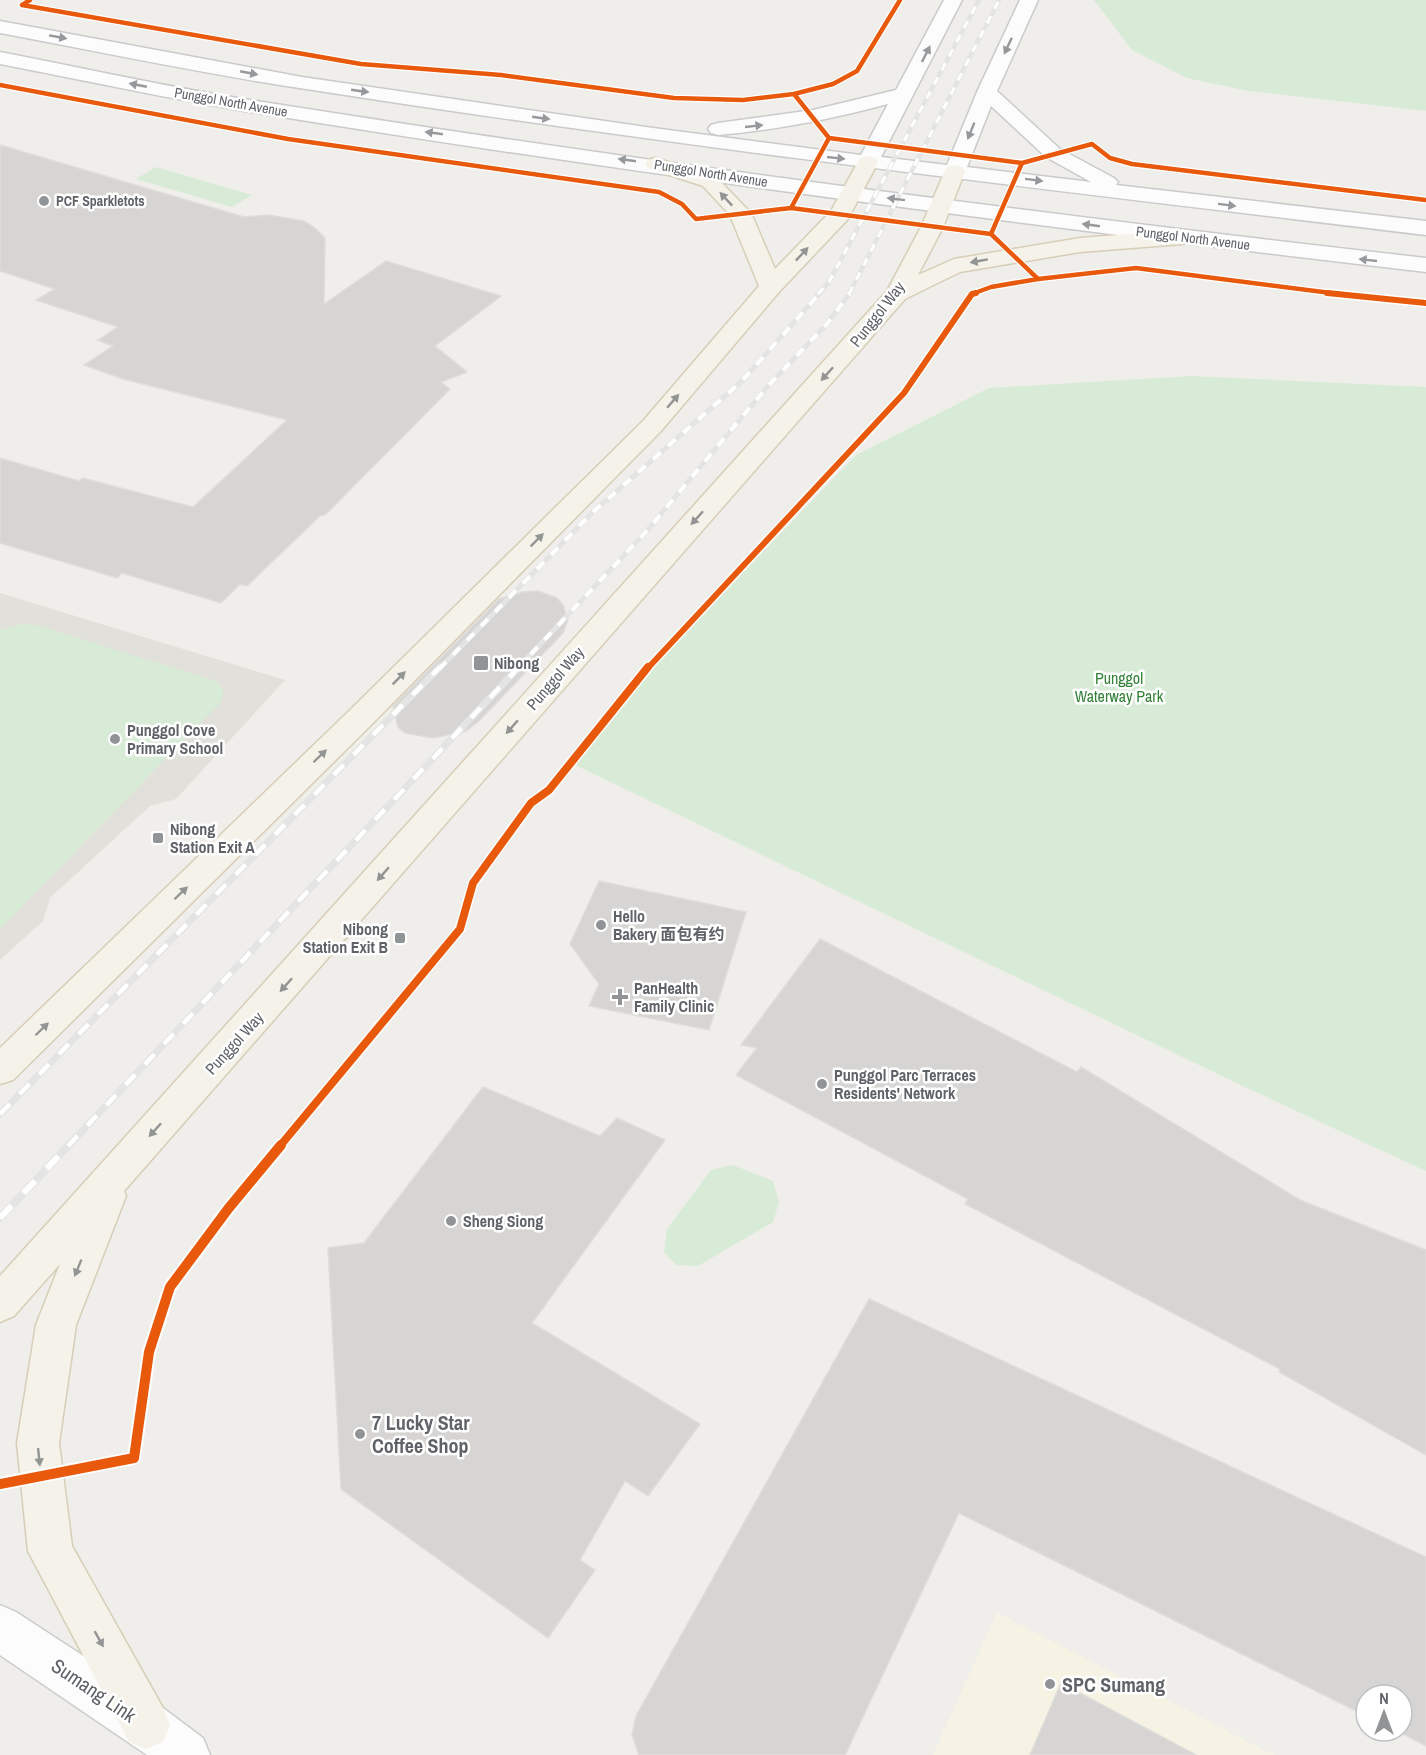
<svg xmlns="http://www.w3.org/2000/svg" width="1426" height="1755" font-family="'Archivo Narrow','Noto Sans SC',sans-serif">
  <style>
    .commercial { fill: #f7f3e4 }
    .education { fill: #e2e0da }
    .green { fill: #d8ebd6 }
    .building { fill: #d6d5d3; stroke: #deddd9; stroke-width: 1.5 }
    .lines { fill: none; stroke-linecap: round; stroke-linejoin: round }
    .minor-casing { stroke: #cbcccc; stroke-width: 3 }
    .secondary-casing { stroke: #cacacb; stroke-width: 3 }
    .primary-casing { stroke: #d7ceb8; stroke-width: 3 }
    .minor { fill: #fdfcfc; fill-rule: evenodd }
    .secondary { fill: #fdfcfc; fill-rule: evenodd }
    .primary { fill: #f4f2e9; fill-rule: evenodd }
    .rail-far3-casing { stroke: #e4e4e4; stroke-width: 4.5 }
    .rail-far2-casing { stroke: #e4e4e4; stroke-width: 5 }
    .rail-far1-casing { stroke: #e4e4e4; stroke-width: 7 }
    .rail-casing { stroke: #e4e4e4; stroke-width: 8 }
    .rail-far3 { stroke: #fff; stroke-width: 3; stroke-dasharray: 8; stroke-linecap: butt }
    .rail-far2 { stroke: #fff; stroke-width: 4; stroke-dasharray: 10; stroke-linecap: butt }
    .rail-far1 { stroke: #fff; stroke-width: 4.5; stroke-dasharray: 14; stroke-linecap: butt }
    .rail { stroke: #fff; stroke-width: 6; stroke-dasharray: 17; stroke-linecap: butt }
    .cycleway-far3-casing { stroke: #fff; stroke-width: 7 }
    .cycleway-far2-casing { stroke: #fff; stroke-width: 9 }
    .cycleway-far1-casing { stroke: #fff; stroke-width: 11 }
    .cycleway-casing { stroke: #fff; stroke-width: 14 }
    .cycleway-far3 { stroke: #e8590c; stroke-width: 4.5 }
    .cycleway-far2 { stroke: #e8590c; stroke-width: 6 }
    .cycleway-far1 { stroke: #e8590c; stroke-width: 8 }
    .cycleway { stroke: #e8590c; stroke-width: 10 }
    .oneway { fill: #96999c }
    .oneway2 { fill: #939595 }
    .poi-dot { fill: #919496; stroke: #fff; stroke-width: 2 }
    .labels { text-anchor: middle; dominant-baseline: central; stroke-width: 5; stroke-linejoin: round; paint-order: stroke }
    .far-street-label { font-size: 14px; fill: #5f6368; stroke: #fff }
    .far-poi-label { font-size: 14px; font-weight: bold; fill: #5f6368; stroke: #fff; text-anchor: start }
    .street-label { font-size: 16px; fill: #5f6368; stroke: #fff }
    .poi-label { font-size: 16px; font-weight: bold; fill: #5f6368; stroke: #fff; text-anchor: start }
    .park-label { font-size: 16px; fill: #348238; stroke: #fff }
    .near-poi-label { font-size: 20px; font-weight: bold; fill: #5f6368; stroke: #fff; text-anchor: start }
    .near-street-label { font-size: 20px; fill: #5f6368; stroke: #fff }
  </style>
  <rect width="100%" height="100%" fill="#efeeea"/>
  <path class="commercial" d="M997,1613l277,142h-341z"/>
  <path class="education" d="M0,593l285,87 -109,119 -26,7 -100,92 -7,23 -43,39z"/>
  <path class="green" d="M1094,0h332v111l-177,-20 -62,-13 -55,-28z
    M156,167l96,28 -20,12 -96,-28z
    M1191,376l235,11v784l-179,-83 -672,-323 90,-111 191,-199 133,-67z
    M21,624l15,1 180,56c9,8 9,12 4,22l-220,226v-299z
    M733,1165l40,16 6,21 -6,20 -75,44 -22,-1 -12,-13 3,-23 44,-59z"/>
  <path class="building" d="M0,145l244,72 24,-2 36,6 11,7 10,10 -1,66 62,-43 115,35 -66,50 32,26 -26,10 9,7 -124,125 -6,2 -73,70 -7,-2 -19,19 -99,-30 -5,5 -117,-35v-85l79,23 4,-3 110,29 94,-87 -164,-41 -39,-14 29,-19 -15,-6 20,-13 -82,-27 19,-11 -55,-18z
    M538,591l19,7 6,7 5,15 -5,13 -83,87 -14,11 -33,7 -28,-5 -7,-6 -5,-21 106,-107 24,-7z
    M599,881l147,31 -37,118 -120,-24 10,-22 -29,-40z
    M820,939l257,133 4,-5 219,133 126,50v205l-147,-83 1,-3 -315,-165 3,-5 -232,-124 21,-27 -16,-3z
    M483,1087l117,49 17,-18 48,22 -133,183 168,101 -52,72 -23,-15 -45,79 15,10 -47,68 -207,-149 -13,-241 36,-5z
    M869,1299l557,258v189l-29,-15h5v-36h-36v21l-407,-203 -114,242h-206l-7,-20 4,-19z
    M1061,1683l135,72h-166z"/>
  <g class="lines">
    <g class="minor-casing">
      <path id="minor" d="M0,1605l16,7 147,96 40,30 7,17h-63l-147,-100z"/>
    </g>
    <g class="secondary-casing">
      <path id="secondary" d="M944,0h18l-81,157 66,8 30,-73 43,-92h18l-41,91 63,58 54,29 4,4 -2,3 310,36v14c-374,-45 -748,-88 -1120,-146 -102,-15 -204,-37 -306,-56v-12l302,56 351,51 208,27 27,-51c-56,15 -112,26 -170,31l-7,-2 -3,-4 3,-4 7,-2 95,-13 83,-20zM991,106l55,51 45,25 -124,-15z
        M0,52c88,17 175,37 263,50 386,61 775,112 1163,156v14c-388,-45 -777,-96 -1163,-158 -88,-14 -175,-33 -263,-50z"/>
    </g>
    <g class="primary-casing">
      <path id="primary" d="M868,156l7,2 3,4 -30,57 -69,73 -118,139 -292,296 -356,353 -13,4v-36l347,-335 296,-292 116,-135 -29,-71 -27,-29 -55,-18 -3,-4 3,-4 7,-2 7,2 55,18 34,35 24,56 56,-58 27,-49 3,-4z
        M955,165l7,2 3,4 -22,56 -25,48 36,-16 126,-21 102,-8 8,2 3,5 -3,5 -8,2 -102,8 -120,20 -55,27 -781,892 2,5 -50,129 -17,118 13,103 91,162 7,17 -7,17 -17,7 -17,-7 -101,-191 -11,-108 19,-118 24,-61 -46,52 -14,6v-46l887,-985 34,-64 24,-56 3,-4z"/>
    </g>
    <use href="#minor" class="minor"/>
    <use href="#secondary" class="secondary"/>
    <use href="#primary" class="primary"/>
    <g class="rail-far3-casing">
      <path id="rail-far3" d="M818,294l11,-12 150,-282
        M849,294l150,-294"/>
    </g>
    <g class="rail-far2-casing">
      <path id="rail-far2" d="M439,669l154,-157 148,-130 79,-89
        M517,669l128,-136 123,-147 58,-61 24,-32"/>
    </g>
    <g class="rail-far1-casing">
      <path id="rail-far1" d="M0,1114l440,-447
        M68,1146l451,-479"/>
    </g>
    <g class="rail-casing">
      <path id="rail" d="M0,1218l69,-73"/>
    </g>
    <use href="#rail-far3" class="rail-far3"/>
    <use href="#rail-far2" class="rail-far2"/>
    <use href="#rail-far1" class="rail-far1"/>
    <use href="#rail" class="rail"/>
    <g class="cycleway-far3-casing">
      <path id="cycleway-far3" d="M30,0l-8,5 339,59 140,11 173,23 69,2 51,-6 39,-10 24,-13 43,-71
        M0,85l288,54 371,53 23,12 14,15 95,-11 200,26 47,45
        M794,94l35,44 193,25 70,-19 18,14 22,6 294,36
        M791,208l38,-70
        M991,234l31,-71
        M972,294l19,-7 47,-8 98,-11 203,26"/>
    </g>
    <g class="cycleway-far2-casing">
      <path id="cycleway-far2" d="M1327,293l99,10
        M647,669l257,-276 68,-99 4,-1"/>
    </g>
    <g class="cycleway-far1-casing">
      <path id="cycleway-far1" d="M280,1146l180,-217 13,-46 58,-80 18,-13 99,-123"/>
    </g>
    <g class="cycleway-casing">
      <path id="cycleway" d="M0,1484l134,-26 15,-106 21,-65 58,-78 53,-64"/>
    </g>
    <use href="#cycleway-far3" class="cycleway-far3"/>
    <use href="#cycleway-far2" class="cycleway-far2"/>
    <use href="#cycleway-far1" class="cycleway-far1"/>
    <use href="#cycleway" class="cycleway"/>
  </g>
  <defs><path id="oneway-solid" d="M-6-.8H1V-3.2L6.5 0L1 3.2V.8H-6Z" transform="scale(1.5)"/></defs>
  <g class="oneway">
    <use href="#oneway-solid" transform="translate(58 37) rotate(10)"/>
    <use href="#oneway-solid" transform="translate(1008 46) rotate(115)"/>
    <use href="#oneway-solid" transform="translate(926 54) rotate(-63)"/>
    <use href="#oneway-solid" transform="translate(249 73) rotate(11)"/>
    <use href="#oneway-solid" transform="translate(138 85) rotate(-169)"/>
    <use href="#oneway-solid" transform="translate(360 91) rotate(8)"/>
    <use href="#oneway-solid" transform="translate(541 118) rotate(8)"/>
    <use href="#oneway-solid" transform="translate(754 126) rotate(-6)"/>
    <use href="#oneway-solid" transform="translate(971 131) rotate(112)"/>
    <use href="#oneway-solid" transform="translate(434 133) rotate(-172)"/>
    <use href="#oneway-solid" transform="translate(836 158) rotate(6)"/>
    <use href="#oneway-solid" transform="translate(627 160) rotate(-172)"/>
    <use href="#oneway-solid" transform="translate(1034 180) rotate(7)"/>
    <use href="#oneway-solid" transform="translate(896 199) rotate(-173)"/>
    <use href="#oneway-solid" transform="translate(1227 205) rotate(7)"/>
    <use href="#oneway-solid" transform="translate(1091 225) rotate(-172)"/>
    <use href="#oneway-solid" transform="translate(1368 260) rotate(-174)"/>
  </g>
  <g class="oneway2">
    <use href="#oneway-solid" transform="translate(726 199) rotate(-133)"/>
    <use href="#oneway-solid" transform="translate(802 254) rotate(-47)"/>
    <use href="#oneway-solid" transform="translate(979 261) rotate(170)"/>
    <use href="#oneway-solid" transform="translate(827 374) rotate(132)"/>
    <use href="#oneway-solid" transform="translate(673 401) rotate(-49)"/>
    <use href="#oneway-solid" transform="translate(697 518) rotate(132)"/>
    <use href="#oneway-solid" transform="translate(537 540) rotate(-45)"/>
    <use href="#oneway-solid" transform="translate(399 678) rotate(-45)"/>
    <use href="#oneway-solid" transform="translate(512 727) rotate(131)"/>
    <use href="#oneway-solid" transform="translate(320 756) rotate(-44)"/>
    <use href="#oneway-solid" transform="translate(383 874) rotate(131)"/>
    <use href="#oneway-solid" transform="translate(181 893) rotate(-44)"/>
    <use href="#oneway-solid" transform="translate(286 985) rotate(132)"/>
    <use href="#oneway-solid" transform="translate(42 1029) rotate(-44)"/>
    <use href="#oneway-solid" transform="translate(155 1130) rotate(132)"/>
    <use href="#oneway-solid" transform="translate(78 1268) rotate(112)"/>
    <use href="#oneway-solid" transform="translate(39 1457) rotate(84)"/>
    <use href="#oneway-solid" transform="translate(99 1639) rotate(61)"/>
  </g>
  <g class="poi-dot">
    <circle cx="44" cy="201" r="6"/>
    <rect x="473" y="655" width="16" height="16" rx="3"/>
    <circle cx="115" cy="739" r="6"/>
    <rect x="152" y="832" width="12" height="12" rx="3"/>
    <circle cx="601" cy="925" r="6"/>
    <rect x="394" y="932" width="12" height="12" rx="3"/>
    <path d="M617 988h6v6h6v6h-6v6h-6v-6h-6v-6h6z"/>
    <circle cx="822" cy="1084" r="6"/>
    <circle cx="451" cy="1221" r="6"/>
    <circle cx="360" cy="1434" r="6"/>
    <circle cx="1050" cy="1684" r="6"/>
  </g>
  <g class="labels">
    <g class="far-street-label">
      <text transform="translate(231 102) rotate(10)">Punggol North Avenue</text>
      <text transform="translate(711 173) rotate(9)">Punggol North Avenue</text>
      <text transform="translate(1193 238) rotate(7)">Punggol North Avenue</text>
    </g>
    <g class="far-poi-label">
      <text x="56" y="201">PCF Sparkletots</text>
    </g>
    <g class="street-label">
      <text transform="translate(877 314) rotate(-52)">Punggol Way</text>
      <text transform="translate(555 678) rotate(-49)">Punggol Way</text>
      <text transform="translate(234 1043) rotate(-48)">Punggol Way</text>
    </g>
    <g class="poi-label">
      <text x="494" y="663">Nibong</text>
      <text x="127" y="730">Punggol Cove<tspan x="127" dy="18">Primary School</tspan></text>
      <text x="170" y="829">Nibong<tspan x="170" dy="18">Station Exit A</tspan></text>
      <text x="613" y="916">Hello<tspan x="613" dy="18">Bakery 面包有约</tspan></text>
      <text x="388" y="929" text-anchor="end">Nibong<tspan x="388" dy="18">Station Exit B</tspan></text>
      <text x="634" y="988">PanHealth<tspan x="634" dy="18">Family Clinic</tspan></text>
      <text x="834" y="1075">Punggol Parc Terraces<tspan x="834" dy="18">Residents' Network</tspan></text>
      <text x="463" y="1221">Sheng Siong</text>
    </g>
    <g class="park-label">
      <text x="1119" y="678">Punggol<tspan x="1119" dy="18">Waterway Park</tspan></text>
    </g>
    <g class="near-poi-label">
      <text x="372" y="1422">7 Lucky Star<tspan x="372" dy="23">Coffee Shop</tspan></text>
      <text x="1062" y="1684">SPC Sumang</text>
    </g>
    <g class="near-street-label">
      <text transform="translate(94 1690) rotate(34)">Sumang Link</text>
    </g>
  </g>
  <g transform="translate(1384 1713)"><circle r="28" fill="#ffffff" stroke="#bfc1c3" stroke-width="1.5"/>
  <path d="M0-4.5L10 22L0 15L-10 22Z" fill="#919496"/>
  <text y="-9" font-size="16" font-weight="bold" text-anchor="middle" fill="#5f6368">N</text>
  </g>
</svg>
